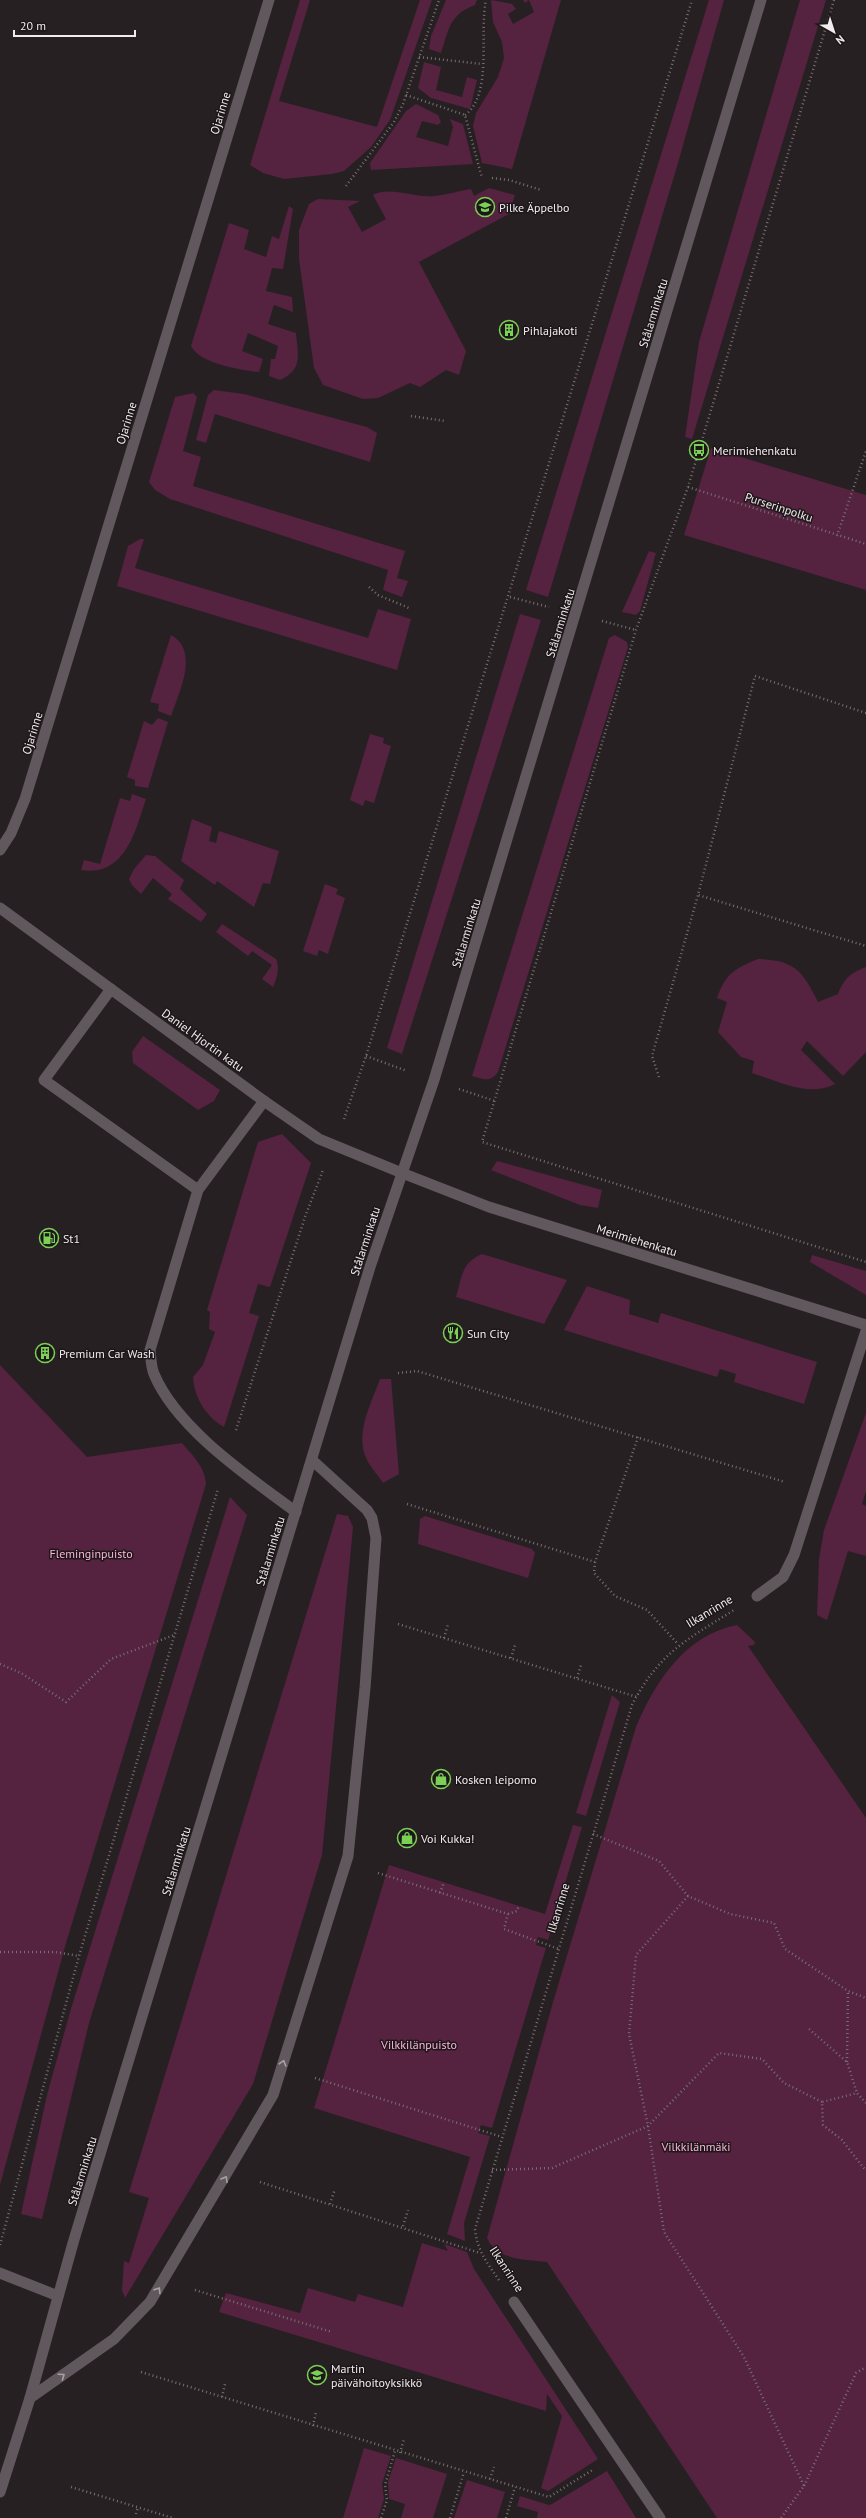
<svg xmlns="http://www.w3.org/2000/svg" width="866" height="2518" font-family="'PT Sans',sans-serif">
  <style>
    .green { fill: #55223f }
    .lines { fill: none; stroke-linecap: round; stroke-linejoin: round }
    .path { stroke: #777073; stroke-width: 2.5; stroke-dasharray: 1 3; stroke-linecap: butt }
    .service { stroke: #61585d; stroke-width: 11 }
    .minor { stroke: #61585d; stroke-width: 11 }
    .tertiary { stroke: #61585d; stroke-width: 11 }
    .secondary { stroke: #61585d; stroke-width: 11 }
    .oneway { stroke: #a8a2a5 }
    .labels { text-anchor: middle; dominant-baseline: central; stroke-width: 3; stroke-linejoin: round; paint-order: stroke }
    .street-label { font-size: 12px; fill: #f0ebed; stroke: #1e171a }
    .poi-label { font-size: 12px; fill: #f0ebed; stroke: #1e171a; text-anchor: start }
    .park-label { font-size: 12px; fill: #fbb3d7; stroke: #1e171a }
  </style>
  <rect width="100%" height="100%" fill="#272023"/>
  <path class="green" d="M300,0h10l-31,101 98,26 43,-127h12l-42,120 -19,27 -27,24 -12,3 -48,5 -21,-6 -13,-8z
    M446,0h31l-2,5c-26,10 -26,24 -34,48l-12,-4 2,-13z
    M491,0l21,4 4,5 -8,5 5,10 21,-12 -5,-12 -4,3 -2,-3h38l-49,169 -30,-6 -9,-37 3,-13 22,-36 6,-19 -2,-16 -9,-20z
    M709,0h15l-46,163 -130,434 -22,-7z
    M800,0h26l-134,439 -7,-2 14,-95z
    M424,62l17,5 -5,23 26,7 5,-20 10,3 -7,29 -39,-11 -13,-10z
    M416,104l22,11 3,7 -3,3 -16,-4 -6,16 32,9 5,-19 -3,-8 13,5 10,40 -102,6 -1,-7 36,-52z
    M489,188l26,7 -6,19 -90,48 47,89 -7,24 -13,-5 -26,17 -10,-4 -32,15 -15,1 -40,-14 -9,-17 -15,-109v-29l10,-26 9,-5 42,2 -12,6 14,25 24,-13 -13,-24c17,-9 41,3 61,1 12,-1 25,-5 37,-7l3,7z
    M289,206l4,3 -10,60 -11,-1 -6,23 26,6 1,15 -19,-7 -6,19 28,9c2,22 7,37 -16,47l-11,-4 2,-17h4l3,-13 -30,-13 -6,18 21,8 -4,13c-18,-2 -59,-8 -68,-26l38,-123 20,7 -5,19 22,8 6,-21 7,3z
    M214,390l30,4 123,33 10,6 -7,29 -155,-48 -9,29 -10,-3 12,-45z
    M193,393l4,4 -14,54 18,6 -8,29 212,65 -8,27 11,3 -6,16 -19,-7 5,-20 -218,-71 -15,-9 -6,-8 26,-85z
    M711,448l155,47v95l-182,-55z
    M140,539h4l-9,29 233,70 10,-29 33,10 -14,51 -280,-84 11,-40z
    M649,551l7,2 -16,58 -4,4 -14,-3z
    M520,614l21,6 -139,434 -15,-6z
    M171,635c29,16 8,57 0,81l-13,-5 1,-7 -9,-2z
    M615,635l12,7 1,5 -130,425c-8,11 -14,7 -26,4l137,-438z
    M158,718l10,4 -20,66 -13,-2v-6l-8,-3 17,-56 8,4z
    M370,734l14,4 -1,5 8,3 -17,57 -9,-3 -2,6 -13,-6z
    M132,794l14,5c-11,33 -21,78 -65,71l3,-10 16,4 20,-66 10,3z
    M192,819l20,8 -3,14 7,2 3,-12 60,20 -9,33 -7,-1 -9,24 -37,-26 -2,4 -34,-24z
    M146,855l9,1 29,24 -4,9 27,25 -6,8 -33,-23 4,-5 -19,-16 -12,16 -9,-9 -3,-6 5,-10z
    M325,884l13,5 -2,5 9,4 -17,56 -9,-4 -2,6 -14,-5z
    M222,924l54,35c4,9 1,19 -3,28l-11,-8 10,-14 -20,-14 -4,5 -32,-24z
    M758,959c38,1 45,13 60,43l20,-8c6,-16 13,-21 28,-27v85l-23,24 -36,-35 -6,9 34,34c-26,14 -57,-3 -83,-11l2,-12 -13,-4 -23,-25 9,-30 -10,-4c9,-25 17,-29 41,-39z
    M143,1036l77,54 -6,11 -16,9 -65,-47 -1,-11z
    M282,1134l29,29 -41,124 -12,-3 -9,29 10,3 -35,111c-18,-10 -30,-30 -31,-50l10,-12 12,-33 -6,-3 1,-17 -3,-2 51,-168z
    M497,1161l105,29 -4,18 -18,-3 -89,-35z
    M482,1254l85,26 -23,44 -88,-27c6,-20 5,-34 26,-43z
    M812,1255l54,16v24l-56,-33z
    M587,1286l43,14 -1,14 29,9 3,-10 156,49 -13,42 -70,-22 2,-8 -16,-5 -3,8 -153,-47z
    M0,1365l87,92 95,-14c11,13 23,24 24,41l-140,459 -66,242z
    M380,1379h11l8,95 -16,9c-5,-8 -12,-15 -16,-23 -13,-26 4,-56 13,-81z
    M866,1413v78l-4,13 4,2v50l-18,-5 -21,69 -10,-5 2,-56 5,-29z
    M230,1497l17,18 -158,508 -47,196 -21,-5 26,-119 23,-83z
    M337,1514l11,2 5,11 -31,328 -69,229 -128,214 -3,-8 2,-29 5,2 20,-65 -20,-6z
    M425,1516l107,33 3,4 -7,25 -110,-34 2,-25z
    M737,1625l18,17 -1,3 -6,1 118,172v700h-149l-170,-256c-22,-3 -50,-1 -60,-24l66,-236 83,-275c19,-45 49,-92 101,-102z
    M612,1695l8,7 -34,114 -10,-3z
    M573,1825l9,2 -34,113 -10,-3 -2,8 10,3 -54,180 -11,-3 -3,8 12,3 -26,87 1,18 -18,-7 23,-77 -156,-49 75,-243 156,49z
    M422,2243l26,8 -4,-7 23,8 7,17 124,190 -50,32 -7,-3 21,-72 -15,-22 -1,17 -327,-99 7,-19 74,20 8,-25 47,14 3,-8 45,13z
    M364,2448l27,8 -9,28 2,15 -6,19h-35z
    M396,2458l51,16 -14,44h-32l4,-14 -16,-5 -1,-17z
    M607,2471l29,47h-99l1,-6 -21,-6 3,-10 29,9 3,-1z
    M467,2480l38,12 -8,26h-43z"/>
  <g class="lines">
    <path class="path" d="M834,0l-146,487 -52,143 -154,512 384,120
      M419,57l63,7
      M406,95l59,20 17,63
      M465,115c28,-20 14,-83 21,-115
      M492,178l17,2 32,10
      M346,186l48,-64 9,-18 36,-104
      M411,416l34,5
      M688,487l178,57
      M837,536l29,-85
      M369,587l9,8 31,13
      M510,597l39,10
      M602,621l34,9
      M866,713l-111,-37 -57,219 168,51
      M366,1056l41,15
      M659,1077l-7,-21 46,-161
      M459,1089l36,12
      M344,1119l22,-63 326,-1056
      M398,1373l19,-2 368,111
      M236,1430l69,-213 18,-47
      M638,1437l-43,125 -1,11 21,23 32,14 31,34
      M407,1504l188,58
      M398,1624l239,73
      M444,1638l4,-14
      M511,1658l4,-13
      M0,1664l21,9 45,29 45,-43 63,-24
      M577,1678l4,-13
      M593,1834l66,27 29,35 42,18 44,9 11,26 63,42 18,7
      M378,1873l130,41 -4,15 55,20
      M440,1893l4,-11
      M688,1896l-52,59 -7,79 19,92 16,106 80,125 60,129 -23,32
      M508,1914l9,-3 2,-6
      M0,1952h55l24,4
      M809,2029l38,33 10,31
      M847,2062l1,-71
      M315,2078l187,59
      M866,2103l-9,-10 -35,9 1,23 19,15 24,31
      M492,2170l60,-2 96,-42 71,-73 43,6 22,24 38,19
      M260,2182l220,71
      M330,2204l5,-15
      M403,2226l5,-16
      M0,2245l79,-289 139,-467
      M499,2280c-12,-17 -22,-30 -24,-51l157,-524c27,-52 54,-65 102,-95
      M195,2290l137,42
      M141,2372l408,125 45,-28
      M222,2397l3,-13
      M313,2426l3,-14
      M400,2453l4,-14
      M490,2479l4,-12
      M804,2486l52,-113 10,-6
      M71,2487l102,31
      M136,2514l2,-7
      M381,2518l6,-18 -2,-15 10,-34
      M450,2518l14,-46
      M506,2518l9,-31"/>
    <path class="service" d="M111,989l-67,91 154,110
      M264,1101l-66,89 -48,160c1,8 1,17 4,24 23,55 95,103 142,138
      M30,2398l84,-59 36,-37 123,-207 75,-239 17,-168 11,-150 -4,-20 -5,-8 -55,-50"/>
    <path class="minor" d="M0,850l11,-17 14,-34 244,-799
      M0,908l264,193 55,38 83,34
      M757,1596l26,-19 11,-22 72,-224
      M0,2273l58,23
      M514,2302l146,216"/>
    <path class="tertiary" d="M402,1173l87,34 377,118"/>
    <path class="secondary" d="M0,2492l30,-94 43,-155 297,-976 64,-187 327,-1080"/>
  </g>
  <defs><path id="oneway-chevron" d="M-2-3.5L2.5 0L-2 3.5" fill="none" stroke-width="1.6" stroke-linecap="round" stroke-linejoin="round"/></defs>
  <g class="oneway">
    <use href="#oneway-chevron" transform="translate(283 2063) rotate(-73)"/>
    <use href="#oneway-chevron" transform="translate(225 2179) rotate(-60)"/>
    <use href="#oneway-chevron" transform="translate(158 2290) rotate(-58)"/>
    <use href="#oneway-chevron" transform="translate(62 2376) rotate(-35)"/>
  </g>
  <defs>
    <g id="school-ring" transform="scale(1)"><circle r="9.5" fill="#1e171a" stroke="#7bd156" stroke-width="1.5"/><path d="M0-5L7-2L0 1L-7-2ZM-4 1L0 2.5L4 1V4Q0 6-4 4Z" fill="#7bd156"/></g>
    <g id="building-ring" transform="scale(1)"><circle r="9.5" fill="#1e171a" stroke="#7bd156" stroke-width="1.5"/><path d="M-4-6H4V6H1V3H-1V6H-4ZM-2.5-4.3h1.7v1.8h-1.7ZM.8-4.3h1.7v1.8H.8ZM-2.5-1h1.7V.8h-1.7ZM.8-1h1.7V.8H.8Z" fill="#7bd156"/></g>
    <g id="bus-ring" transform="scale(1)"><circle r="9.5" fill="#1e171a" stroke="#7bd156" stroke-width="1.5"/><path d="M-5-6H5V4H4V6H2V4H-2V6H-4V4H-5ZM-3.5-4V0h7V-4ZM-3.5 1.2v1.5H-2V1.2ZM2 1.2v1.5H3.5V1.2Z" fill="#7bd156"/></g>
    <g id="fuel-ring" transform="scale(1)"><circle r="9.5" fill="#1e171a" stroke="#7bd156" stroke-width="1.5"/><path d="M-5.5-6h7V0h2V4h1.3V-2.5L3-4.5l.8-.8L6-3V5H2.5V1h-1V6h-7ZM-4.2-4.7v3.2H.2V-4.7Z" fill="#7bd156"/></g>
    <g id="restaurant-ring" transform="scale(1)"><circle r="9.5" fill="#1e171a" stroke="#7bd156" stroke-width="1.5"/><path d="M-5-6h1v4h1v-4h1v4h1v-4h1v5L-1.5 .5V6h-2V.5L-5-1ZM5-6V6H3V1.5H1.5Q1.5-4 5-6Z" fill="#7bd156"/></g>
    <g id="shop-ring" transform="scale(1)"><circle r="9.5" fill="#1e171a" stroke="#7bd156" stroke-width="1.5"/><path d="M-5-2.5h2.3a2.7 3.5 0 0 1 5.4 0H5L5.5 6h-11ZM-1.5-2.5h3a1.5 2.3 0 0 0-3 0Z" fill="#7bd156"/></g>
  </defs>
  <g fill-rule="evenodd">
    <use href="#school-ring" x="485" y="207"/>
    <use href="#building-ring" x="509" y="330"/>
    <use href="#bus-ring" x="699" y="450"/>
    <use href="#fuel-ring" x="49" y="1238"/>
    <use href="#restaurant-ring" x="453" y="1333"/>
    <use href="#building-ring" x="45" y="1353"/>
    <use href="#shop-ring" x="441" y="1779"/>
    <use href="#shop-ring" x="407" y="1838"/>
    <use href="#school-ring" x="317" y="2375"/>
  </g>
  <g class="labels">
    <g class="street-label">
      <text transform="translate(220 113) rotate(-73)">Ojarinne</text>
      <text transform="translate(653 313) rotate(-73)">Stålarminkatu</text>
      <text transform="translate(126 423) rotate(-73)">Ojarinne</text>
      <text transform="translate(779 507) rotate(18)">Purserinpolku</text>
      <text transform="translate(560 623) rotate(-73)">Stålarminkatu</text>
      <text transform="translate(32 733) rotate(-73)">Ojarinne</text>
      <text transform="translate(466 933) rotate(-73)">Stålarminkatu</text>
      <text transform="translate(203 1040) rotate(36)">Daniel Hjortin katu</text>
      <text transform="translate(637 1240) rotate(17)">Merimiehenkatu</text>
      <text transform="translate(365 1241) rotate(-72)">Stålarminkatu</text>
      <text transform="translate(270 1551) rotate(-73)">Stålarminkatu</text>
      <text transform="translate(709 1611) rotate(-31)">Ilkanrinne</text>
      <text transform="translate(176 1861) rotate(-73)">Stålarminkatu</text>
      <text transform="translate(558 1908) rotate(-73)">Ilkanrinne</text>
      <text transform="translate(82 2171) rotate(-73)">Stålarminkatu</text>
      <text transform="translate(507 2269) rotate(57)">Ilkanrinne</text>
    </g>
    <g class="poi-label">
      <text x="499" y="207">Pilke Äppelbo</text>
      <text x="523" y="330">Pihlajakoti</text>
      <text x="713" y="450">Merimiehenkatu</text>
      <text x="63" y="1238">St1</text>
      <text x="467" y="1333">Sun City</text>
      <text x="59" y="1353">Premium Car Wash</text>
      <text x="455" y="1779">Kosken leipomo</text>
      <text x="421" y="1838">Voi Kukka!</text>
      <text x="331" y="2368">Martin<tspan x="331" dy="14">päivähoitoyksikkö</tspan></text>
    </g>
    <g class="park-label">
      <text x="91" y="1553">Fleminginpuisto</text>
      <text x="419" y="2044">Vilkkilänpuisto</text>
      <text x="696" y="2146">Vilkkilänmäki</text>
    </g>
  </g>
  <g transform="translate(834 32) rotate(141)" stroke="#1e171a" stroke-width="3" paint-order="stroke">
  <path d="M0-3L7 15L0 10L-7 15Z" fill="#f0ebed"/>
  <text y="-6" font-size="11" font-weight="bold" text-anchor="middle" fill="#f0ebed">N</text>
  </g>
  <path d="M14 30v6h121v-6" fill="none" stroke="#f0ebed" stroke-width="2"/>
  <text x="20" y="30" font-size="12" fill="#f0ebed" stroke="#1e171a" stroke-width="3" paint-order="stroke">20 m</text>
</svg>
